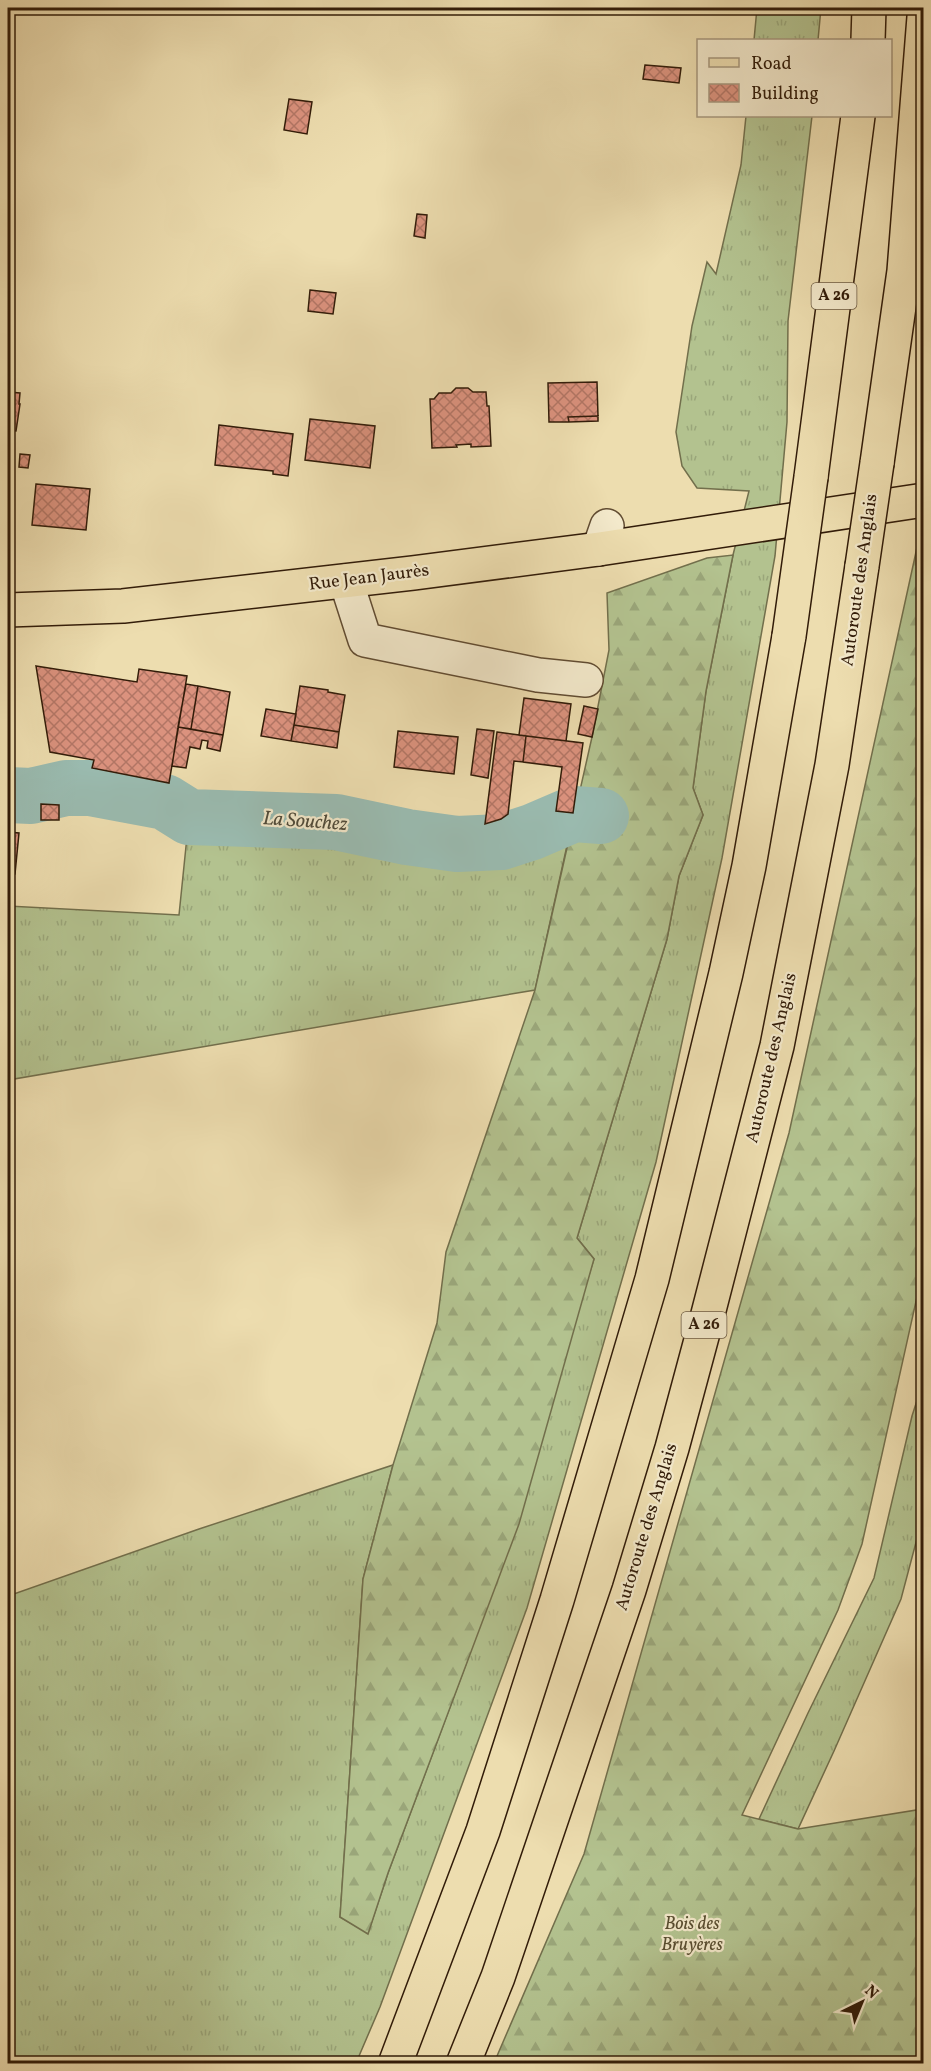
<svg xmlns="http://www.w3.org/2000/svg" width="931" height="2071" font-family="Vollkorn,serif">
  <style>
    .grass { fill: url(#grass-tufts); stroke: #726f4c; stroke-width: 1.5 }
    .forest { fill: url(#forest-firs); stroke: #726f4c; stroke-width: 1.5 }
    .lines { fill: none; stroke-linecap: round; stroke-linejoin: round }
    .river { stroke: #9abbb0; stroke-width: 56 }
    .building { fill: url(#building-cross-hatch); stroke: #321c09; stroke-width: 1.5 }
    .minor-casing { stroke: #614c32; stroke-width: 36 }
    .major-casing { stroke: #321c09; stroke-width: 36 }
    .highway-casing { stroke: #321c09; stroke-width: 36 }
    .minor { stroke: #f3e9cb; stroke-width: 33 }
    .major { stroke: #edddaf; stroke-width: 33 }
    .highway { stroke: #edddaf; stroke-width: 33 }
    .highway-bridge-casing { stroke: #321c09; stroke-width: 36; stroke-linecap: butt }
    .highway-bridge { stroke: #edddaf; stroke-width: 33 }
    .labels { text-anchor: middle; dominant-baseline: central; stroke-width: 4.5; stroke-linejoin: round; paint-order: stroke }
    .shield { fill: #f3e9cb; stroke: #6c5a43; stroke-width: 1.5 }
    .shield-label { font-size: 16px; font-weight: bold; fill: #321c09 }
    .street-label { font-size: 18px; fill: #321c09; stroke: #f3e9cb }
    .park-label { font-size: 18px; font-style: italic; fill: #594e31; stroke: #f3e9cb }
    .water-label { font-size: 20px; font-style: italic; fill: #514c3b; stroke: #f3e9cb }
  </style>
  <defs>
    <pattern id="grass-tufts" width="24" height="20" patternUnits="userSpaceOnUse" patternTransform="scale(1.5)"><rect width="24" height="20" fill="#b3c28f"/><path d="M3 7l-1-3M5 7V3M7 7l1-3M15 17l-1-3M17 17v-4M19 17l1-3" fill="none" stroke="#9aa67a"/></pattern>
    <pattern id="forest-firs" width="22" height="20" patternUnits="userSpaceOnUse" patternTransform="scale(1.5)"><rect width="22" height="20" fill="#b3c28f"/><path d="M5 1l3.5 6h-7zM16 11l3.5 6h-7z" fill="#9aa67a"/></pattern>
    <pattern id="building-cross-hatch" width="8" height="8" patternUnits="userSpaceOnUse" patternTransform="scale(1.5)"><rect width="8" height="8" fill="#db927e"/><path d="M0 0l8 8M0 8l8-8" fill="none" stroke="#b27665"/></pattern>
  </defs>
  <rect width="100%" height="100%" fill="#edddaf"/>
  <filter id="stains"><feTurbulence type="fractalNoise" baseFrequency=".00333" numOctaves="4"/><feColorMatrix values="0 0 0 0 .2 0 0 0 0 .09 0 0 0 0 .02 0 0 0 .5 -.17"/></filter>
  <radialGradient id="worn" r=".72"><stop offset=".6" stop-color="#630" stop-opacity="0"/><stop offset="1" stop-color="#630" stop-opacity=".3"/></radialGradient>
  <path class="grass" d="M757,8h64l-3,32h-64z
    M746,116h66l-24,205 -1,101 -12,134 -53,302 -66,304 -129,446 -147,399 -24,56h-348v-467l191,-67 194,-64 -30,114 -23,338 28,16 20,-60 78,-209 128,-405 -17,-21 90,-299 12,-63 24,-61 -10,-27 13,-97 27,-136 16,-64 -52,-3 -15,-22 -6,-34 16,-106 15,-64 9,12 25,-109z
    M574,814l-39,176 -527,90v-174l171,9 10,-98 147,5 71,15 50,7 44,-2 31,-10z
    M923,1382v134l-22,83 -67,152 -36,78 -39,-10 49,-106 66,-135 38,-162z"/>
  <path class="forest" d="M923,520v750l-61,274 -24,66 -96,205 56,14 125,-20v254h-429l90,-209 205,-721z
    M733,555l-27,136 -13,97 10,27 -24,61 -12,63 -90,299 17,21 -75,265 -131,349 -20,61 -28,-17 23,-338 30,-114 44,-142 9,-71 89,-262 57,-253 17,-87 -2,-57 100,-35z"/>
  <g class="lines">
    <path class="river" d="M8,795l23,1 35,-8h24l75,14 24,15 147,5 71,15 50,7 44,-2 31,-10 42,-18 27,2"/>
  </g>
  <path class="building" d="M645,65l36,3 -2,15 -36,-4z
    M289,99l23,3 -5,32 -23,-4z
    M417,214l10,1 -2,23 -11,-2z
    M310,290l26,3 -3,21 -25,-3z
    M597,382l1,34 -30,1 1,5h-20l-1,-39z
    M456,388h12l5,4h13l1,14h2l2,40 -20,1v-3l-15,1 1,2 -25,1 -2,-49h4l5,-6h12z
    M8,392l12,1 -1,11h1l-4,27 -8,-1z
    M598,416v5l-29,1 -1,-5z
    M310,419l65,7 -5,42 -65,-8z
    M219,425l74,9 -5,42 -15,-2v-3l-58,-6z
    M20,454l10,1 -2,13 -9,-1z
    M36,484l54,5 -4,41 -54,-5z
    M36,666l101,16 2,-13 48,7 -18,107 -77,-15 2,-8 -44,-8z
    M186,684l12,2 -7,43 -13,-2z
    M198,686l32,6 -7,43 -32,-6z
    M300,686l28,4v2l17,3 -6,37 -45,-7z
    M524,698l47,6 -5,37 -47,-6z
    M584,706l14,3 -6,28 -14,-3z
    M266,709l30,5 -5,27 -30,-5z
    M294,725l45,7 -2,16 -46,-7z
    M178,727l45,8 -3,16 -13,-3 1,-7 -6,-1 -2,9 -10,-2 -4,21 -14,-2z
    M477,729l17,2 -6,47 -17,-3z
    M398,731l60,6 -4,37 -60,-7z
    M497,732l29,4 -3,26 -9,-1 -6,53 -7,5 -16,5z
    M526,736l57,7 -10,70 -17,-2 6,-44 -39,-5z
    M41,804l18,1v15h-18z
    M8,832l11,1 -4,41 -7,-1z"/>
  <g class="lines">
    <g class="minor-casing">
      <path id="minor" d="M599,549l8,-23
        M346,581l19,59 173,35 48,5"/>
    </g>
    <g class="major-casing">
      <path id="major" d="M8,610l115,-4 290,-33 186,-24 325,-49"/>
    </g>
    <g class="highway-casing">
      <path id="highway" d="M868,40l1,-32
        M877,463l27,-192 20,-254
        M811,477l47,-361
        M395,2064l88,-233 74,-231 95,-321 74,-306 23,-107 40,-230
        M463,2064l35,-87 131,-387 43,-142 36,-134 69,-268 55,-281 30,-199"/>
    </g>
    <use href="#minor" class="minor"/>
    <use href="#major" class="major"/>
    <use href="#highway" class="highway"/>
    <g class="highway-bridge-casing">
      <path id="highway-bridge" d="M862,566l15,-103
        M789,636l22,-159"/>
    </g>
    <use href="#highway-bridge" class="highway-bridge"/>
  </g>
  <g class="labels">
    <g class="shield">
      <rect x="811.5" y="283" width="45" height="26" rx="4.5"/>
      <rect x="681.5" y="1312" width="45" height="26" rx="4.5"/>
    </g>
    <g class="shield-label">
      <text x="834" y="296">A 26</text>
      <text x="704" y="1325">A 26</text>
    </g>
    <g class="street-label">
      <text transform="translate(369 578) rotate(-7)">Rue Jean Jaurès</text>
      <text transform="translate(860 580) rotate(-82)">Autoroute des Anglais</text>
      <text transform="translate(772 1058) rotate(-77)">Autoroute des Anglais</text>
      <text transform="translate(647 1527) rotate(-73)">Autoroute des Anglais</text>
    </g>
    <g class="park-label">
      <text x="692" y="1924">Bois des<tspan x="692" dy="21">Bruyères</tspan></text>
    </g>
    <g class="water-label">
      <text transform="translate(305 822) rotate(4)">La Souchez</text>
    </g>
  </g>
  <rect width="931" height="2071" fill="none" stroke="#edddaf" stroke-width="30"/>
  <rect x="9" y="9" width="913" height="2053" fill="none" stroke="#321c09" stroke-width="3"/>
  <rect x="15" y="15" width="901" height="2041" fill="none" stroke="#321c09" stroke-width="1.5"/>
  <rect x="697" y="39" width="195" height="78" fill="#f3e9cb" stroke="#a6977d" stroke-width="1.5"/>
  <rect x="709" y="58" width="30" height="9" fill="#edddaf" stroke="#a6977d" stroke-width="1.5"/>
  <text x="751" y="69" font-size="18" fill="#321c09">Road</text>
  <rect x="709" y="84" width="30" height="18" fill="url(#building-cross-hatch)" stroke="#a6977d" stroke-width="1.5"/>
  <text x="751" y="99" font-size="18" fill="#321c09">Building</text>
  <g transform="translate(862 2002) rotate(43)" stroke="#f3e9cb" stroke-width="4.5" paint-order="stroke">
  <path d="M0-4.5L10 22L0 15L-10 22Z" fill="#321c09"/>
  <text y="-9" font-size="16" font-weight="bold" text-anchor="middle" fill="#321c09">N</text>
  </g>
  <rect width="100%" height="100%" filter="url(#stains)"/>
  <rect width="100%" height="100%" fill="url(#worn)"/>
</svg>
